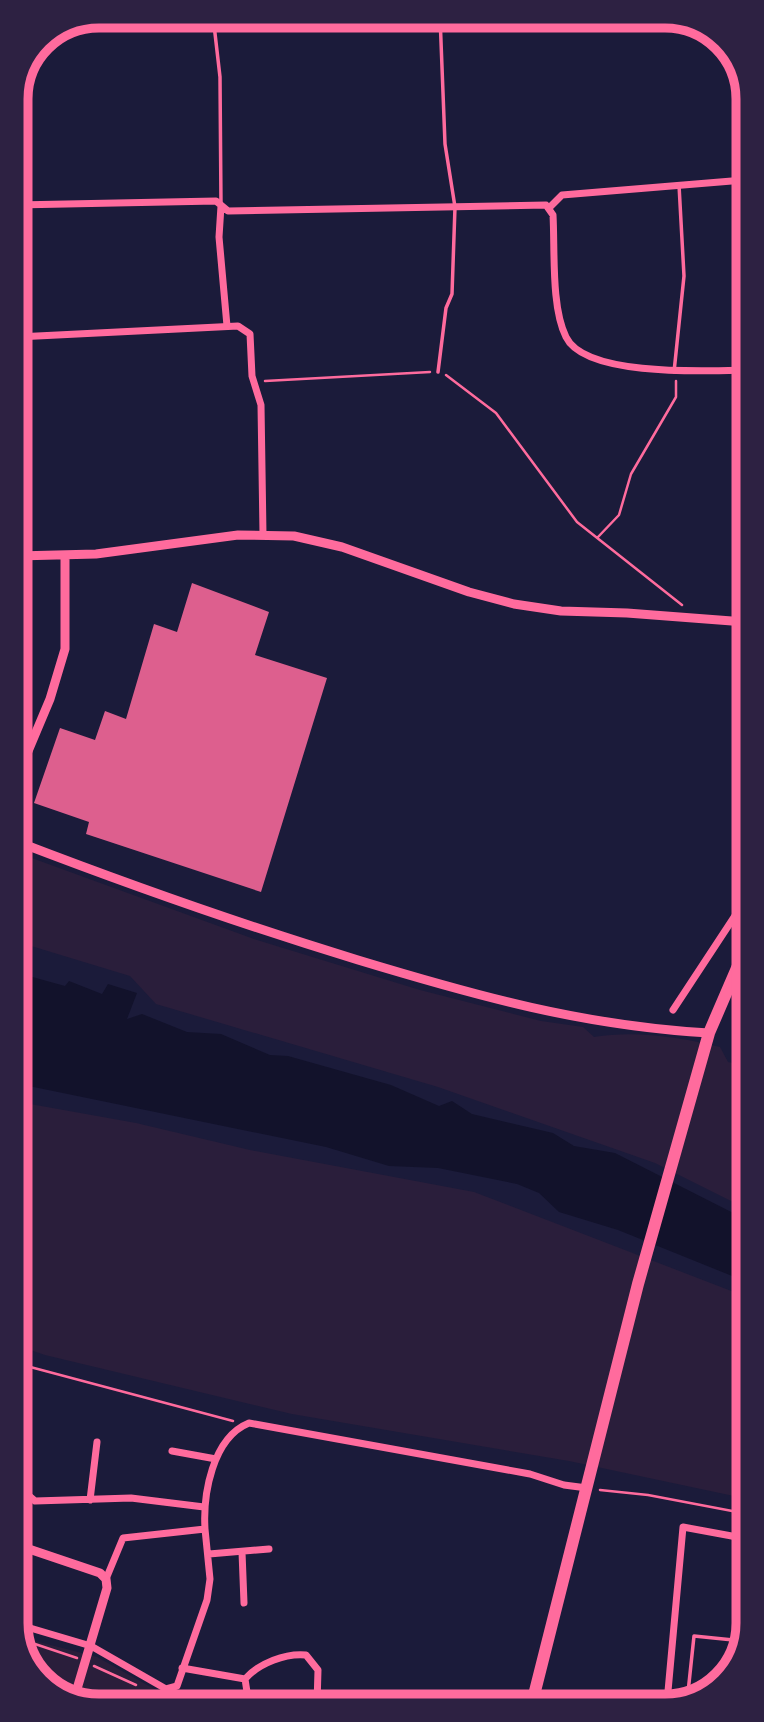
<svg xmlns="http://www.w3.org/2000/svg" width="764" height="1722" font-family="Karla,sans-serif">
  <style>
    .green { fill: #2a1e3b }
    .water { fill: #12122b }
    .building { fill: #dd5f8e }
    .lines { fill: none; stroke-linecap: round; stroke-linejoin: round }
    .path { stroke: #ff6b9d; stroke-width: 2.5 }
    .service { stroke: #ff6b9d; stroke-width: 3.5 }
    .minor { stroke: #ff6b9d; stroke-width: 7 }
    .tertiary { stroke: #ff6b9d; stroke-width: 9 }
    .trunk { stroke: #ff6b9d; stroke-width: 12 }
    .rim { fill: none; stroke: #ff6b9d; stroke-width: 9 }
  </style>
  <rect width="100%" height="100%" fill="#1b1b3a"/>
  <path class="green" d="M18,853l239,87 163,50 121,31 42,6 11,10c41,-7 86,0 126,10l8,15 19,4v143l-92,-46 -217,-76 -282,-83 -26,-28 -112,-34z
    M19,1102l117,21 114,27 224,42 273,105 1,202 -179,-38 -277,-47 -247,-59 -26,-9z
    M20,1637l77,20 86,48 -90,1 -44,-17 -29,-39z"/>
  <path class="water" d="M18,973l47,13 4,-5 33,13 6,-10 29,9 -10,26 15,-5 45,18 34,2 49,21 18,1 103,29 48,21 13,-5 20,13 81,19 21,13 41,7 132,67v62l-129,-52 -59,-18 -20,-19 -22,-9 -79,-16 -49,-2 -63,-19 -307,-63z
    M32,1667l8,2 10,15h13l61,22h-31l-44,-17z"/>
  <path class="building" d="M192,583l77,29 -14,43 72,23 -66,214 -175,-58 3,-12 -55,-19 26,-75 35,12 10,-29 21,8 28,-95 23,8z"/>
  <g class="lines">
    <path class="path" d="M446,375l50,38 81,109 105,83
      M265,381l165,-9
      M598,537l21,-22 12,-41 45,-77v-16
      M19,1364l214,57
      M600,1490l48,5 100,19
      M20,1639l57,19
      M94,1666l42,19
      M167,1700l9,5"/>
    <path class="service" d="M213,16l7,61 1,129
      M438,372l8,-64 6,-14 3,-87 -10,-63 -5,-128
      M674,372l10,-96 -5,-91
      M687,1702l7,-66 49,5"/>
    <path class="minor" d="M16,205l200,-4 12,10 318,-6 7,10c2,35 -2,92 13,122 19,40 141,34 179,33
      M221,206l-2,31 8,89
      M550,207l12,-12 182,-15
      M17,337l221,-11 12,8 2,42 9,29 2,129
      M673,1010l73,-111
      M172,1451l44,8
      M21,1455v34l14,12 96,-3 73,9
      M90,1500l7,-58
      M242,1552l2,51
      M209,1554l60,-5
      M106,1579l17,-41 82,-9c-2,-34 7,-91 44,-106l281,51 34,11 23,3
      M20,1625l71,21 75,43 11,-3 30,-86 3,-21 -5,-50
      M182,1668l63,11
      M245,1679c14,-16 41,-26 61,-24l12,15 -1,34
      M245,1679l4,26
      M667,1702l16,-175 65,12"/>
    <path class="tertiary" d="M17,556l79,-2 142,-19 56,1 48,11 127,45 45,12 47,7 66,2 118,9
      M18,775l32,-76 15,-50v-94
      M18,842c112,43 225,83 340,118 119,36 226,66 351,73
      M20,1546l80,27 6,6 1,9 -33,111"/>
    <path class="trunk" d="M532,1703l106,-419 71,-251 37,-86"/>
  </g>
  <path d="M0 0H764V1722H0ZM99 28H665A71 71 0 0 1 736 99V1623A71 71 0 0 1 665 1694H99A71 71 0 0 1 28 1623V99A71 71 0 0 1 99 28Z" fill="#2d2142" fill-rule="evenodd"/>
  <path class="rim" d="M99 28H665A71 71 0 0 1 736 99V1623A71 71 0 0 1 665 1694H99A71 71 0 0 1 28 1623V99A71 71 0 0 1 99 28Z"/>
</svg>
